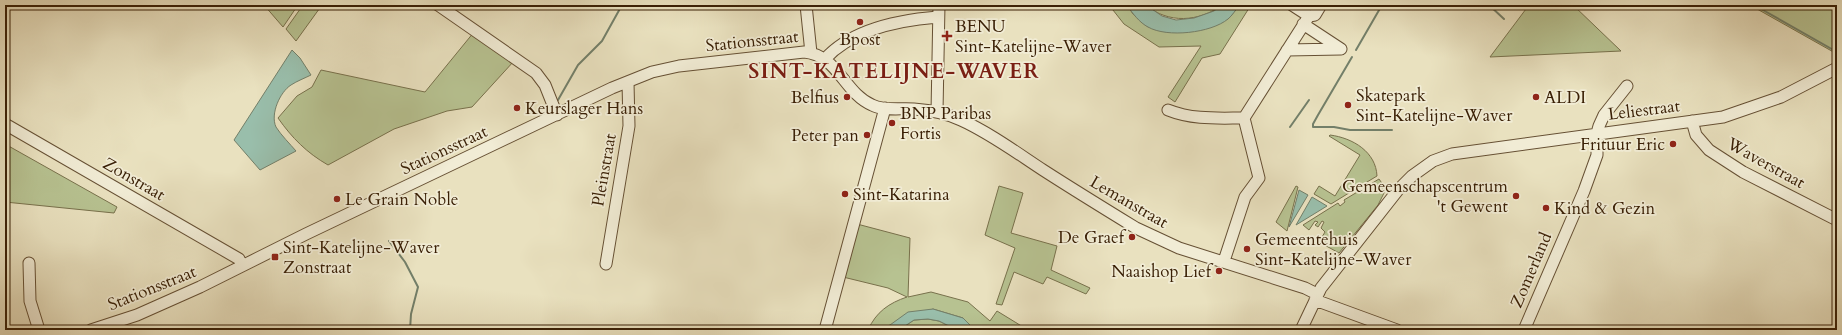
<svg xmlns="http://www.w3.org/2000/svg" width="1842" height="335" font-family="Cardo,serif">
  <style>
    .green { fill: #b7c291; stroke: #78714c }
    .water { fill: #99beab; stroke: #737f69 }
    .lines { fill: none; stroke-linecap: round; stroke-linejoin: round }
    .stream { stroke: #737f69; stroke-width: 2 }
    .minor-casing { stroke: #665034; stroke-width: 13 }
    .minor { stroke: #f1ecd5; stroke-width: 11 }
    .poi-dot { fill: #8f2418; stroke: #f1ecd5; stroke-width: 1.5 }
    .labels { text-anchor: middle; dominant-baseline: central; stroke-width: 3.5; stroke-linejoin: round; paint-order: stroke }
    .poi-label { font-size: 17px; fill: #3a2006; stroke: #f1ecd5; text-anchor: start }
    .street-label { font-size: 17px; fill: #3a2006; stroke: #f1ecd5 }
    .district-label { font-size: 21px; font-weight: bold; letter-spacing: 1px; fill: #7a1f14; stroke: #f1ecd5 }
  </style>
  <rect width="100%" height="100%" fill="#e9e1bf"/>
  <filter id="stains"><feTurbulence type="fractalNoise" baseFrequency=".005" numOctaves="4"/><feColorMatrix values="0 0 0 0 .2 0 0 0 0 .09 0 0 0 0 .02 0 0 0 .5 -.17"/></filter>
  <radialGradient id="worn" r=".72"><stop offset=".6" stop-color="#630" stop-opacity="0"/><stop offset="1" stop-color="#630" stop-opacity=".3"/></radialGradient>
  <path class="green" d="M264,5h34l-15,22z
    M303,5h19l-26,36 -10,-12z
    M1109,5h18l6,9 15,13 80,-8 12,-14h11l-31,49 -18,4 -27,44 -7,-5 33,-51 -42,1 -35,-23z
    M1146,5h76c-23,17 -54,19 -76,0z
    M1529,5h44l48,46 -131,6z
    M1750,5h87v49z
    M474,32l40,29 -42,46 -25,4 -53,18 -66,36c-21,-12 -36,-27 -50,-47l19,-22 15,-9 9,-17 104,22z
    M1330,135c23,3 46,17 47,41l-15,9 -1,-2 -5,3 1,2 -26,16 -17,-10 5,-8 16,10 25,-41 -31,-19z
    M5,144l112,63 -3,6 -109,-11z
    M1379,179l7,10 -8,16 -39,48 -20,-11 6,-10 -4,-4 3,-6 -2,-1 -4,6 -3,-2 3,-3 -3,-1 -6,9 -6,-5 35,-22 2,3 5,-4 -1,-2z
    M999,186l24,7 -12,40 46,13 -6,24 39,18 -4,6 -39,-17 -4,7 -29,-12 -12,33 -6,-1 19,-56 -30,-13z
    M1296,186l2,1 -11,44 -11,-9z
    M857,224l53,14 -2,59 23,-5 37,10 22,19 7,-10 31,19h-53l-12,-12 -30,-9 -48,18 -2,3h-15c8,-18 21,-27 39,-33l-19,-9 -45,-11z
    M928,319l11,2 18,9h-58l15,-10z"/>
  <path class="water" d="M1127,5h19l16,11 14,4 18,-2 20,-7 8,-6h18c-4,4 -8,11 -12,14 -17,14 -61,19 -80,8 -8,-4 -16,-14 -21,-22z
    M292,50l8,8 11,17c-6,3 -14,6 -20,10 -11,7 -21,29 -15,42 5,8 14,17 20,24l-36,19 -26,-30z
    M1299,190l9,5 -19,32z
    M1312,197l15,9 -31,19z
    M933,309l30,9 12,12h-18l-18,-9 -11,-2 -14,1 -15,10h-16l25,-18z"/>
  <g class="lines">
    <path class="stream" d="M1489,5l15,14
      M1754,5l83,47
      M1356,50l26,-45
      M1352,57l-34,58 -5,9v3h21l16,3h42
      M558,100l20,-35 24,-24 20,-36
      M1290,127l19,-27
      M389,241l16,21 13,25 -7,27 -1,16"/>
    <g class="minor-casing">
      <path id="minor" d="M438,5l98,68 9,12 12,30
        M806,5l5,48
        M1292,5l17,11
        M1303,24l38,25
        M1287,50l54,-1
        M825,59c27,-30 74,-39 113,-42
        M1168,110c25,10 50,8 76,8l15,60 -14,19 -21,64
        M937,112l2,-107
        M1244,118l65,-102 6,-1 6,-10
        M1692,121l4,14 13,15 34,22 94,48
        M5,124l234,135 3,7
        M29,263l1,38 9,29
        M606,264l23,-138 -1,-44
        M1315,300l82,30
        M91,330l46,-15 63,-28 106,-53 306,-146 40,-16 27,-6 125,-14c34,3 40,41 68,53 12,6 28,3 42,4 15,1 32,4 47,11 29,13 56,33 82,50 31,20 62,39 93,58l43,20 126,40 12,6
        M825,330l60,-222
        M1301,330l20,-42 77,-98 14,-14 21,-15 19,-7 271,-37 58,-20 56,-29
        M1524,330l60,-139 13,-36v-22l2,-7 5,-11 23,-29"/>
    </g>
    <use href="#minor" class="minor"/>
  </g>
  <g class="poi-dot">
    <circle cx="860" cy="22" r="4"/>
    <path d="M945 30h4v4h4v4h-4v4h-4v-4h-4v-4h4z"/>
    <circle cx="847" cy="97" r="4"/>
    <circle cx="1536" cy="97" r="4"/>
    <circle cx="1348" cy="105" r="4"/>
    <circle cx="517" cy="108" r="4"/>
    <circle cx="892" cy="123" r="4"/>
    <circle cx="867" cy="135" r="4"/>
    <circle cx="1673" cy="144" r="4"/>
    <circle cx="845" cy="194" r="4"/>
    <circle cx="1516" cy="196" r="4"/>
    <circle cx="337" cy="199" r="4"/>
    <circle cx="1546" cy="208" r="4"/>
    <circle cx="1132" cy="237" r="4"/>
    <circle cx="1247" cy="249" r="4"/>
    <rect x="271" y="253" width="8" height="8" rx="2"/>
    <circle cx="1219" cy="271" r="4"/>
  </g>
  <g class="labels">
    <g class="poi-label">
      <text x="955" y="26">BENU<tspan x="955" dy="20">Sint-Katelijne-Waver</tspan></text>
      <text x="860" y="39" text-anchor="middle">Bpost</text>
      <text x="1356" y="95">Skatepark<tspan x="1356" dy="20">Sint-Katelijne-Waver</tspan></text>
      <text x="839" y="97" text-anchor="end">Belfius</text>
      <text x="1544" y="97">ALDI</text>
      <text x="525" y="108">Keurslager Hans</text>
      <text x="900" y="113">BNP Paribas<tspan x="900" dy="20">Fortis</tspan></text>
      <text x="859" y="135" text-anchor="end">Peter pan</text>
      <text x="1665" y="144" text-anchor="end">Frituur Eric</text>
      <text x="1508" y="186" text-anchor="end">Gemeenschapscentrum<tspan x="1508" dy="20">'t Gewent</tspan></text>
      <text x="853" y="194">Sint-Katarina</text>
      <text x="345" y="199">Le Grain Noble</text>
      <text x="1554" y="208">Kind &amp; Gezin</text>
      <text x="1124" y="237" text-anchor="end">De Graef</text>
      <text x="1255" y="239">Gemeentehuis<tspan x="1255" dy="20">Sint-Katelijne-Waver</tspan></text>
      <text x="283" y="247">Sint-Katelijne-Waver<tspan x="283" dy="20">Zonstraat</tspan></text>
      <text x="1211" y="271" text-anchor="end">Naaishop Lief</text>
    </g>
    <g class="street-label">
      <text transform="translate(752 41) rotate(-6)">Stationsstraat</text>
      <text transform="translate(1644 110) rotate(-7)">Leliestraat</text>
      <text transform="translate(444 150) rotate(-25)">Stationsstraat</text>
      <text transform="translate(1766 163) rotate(29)">Waverstraat</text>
      <text transform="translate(604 170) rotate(-80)">Pleinstraat</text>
      <text transform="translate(134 179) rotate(30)">Zonstraat</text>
      <text transform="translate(1129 202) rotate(30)">Lemanstraat</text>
      <text transform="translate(1531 270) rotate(-67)">Zomerland</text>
      <text transform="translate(152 288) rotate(-22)">Stationsstraat</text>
    </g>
    <g class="district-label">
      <text x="894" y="71">SINT-KATELIJNE-WAVER</text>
    </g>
  </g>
  <rect width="1842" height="335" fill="none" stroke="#e9e1bf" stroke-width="20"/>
  <rect x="6" y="6" width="1830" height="323" fill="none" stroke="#3a2006" stroke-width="2"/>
  <rect x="10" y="10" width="1822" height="315" fill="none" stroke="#3a2006"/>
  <rect width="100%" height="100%" filter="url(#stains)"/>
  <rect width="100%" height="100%" fill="url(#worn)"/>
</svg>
